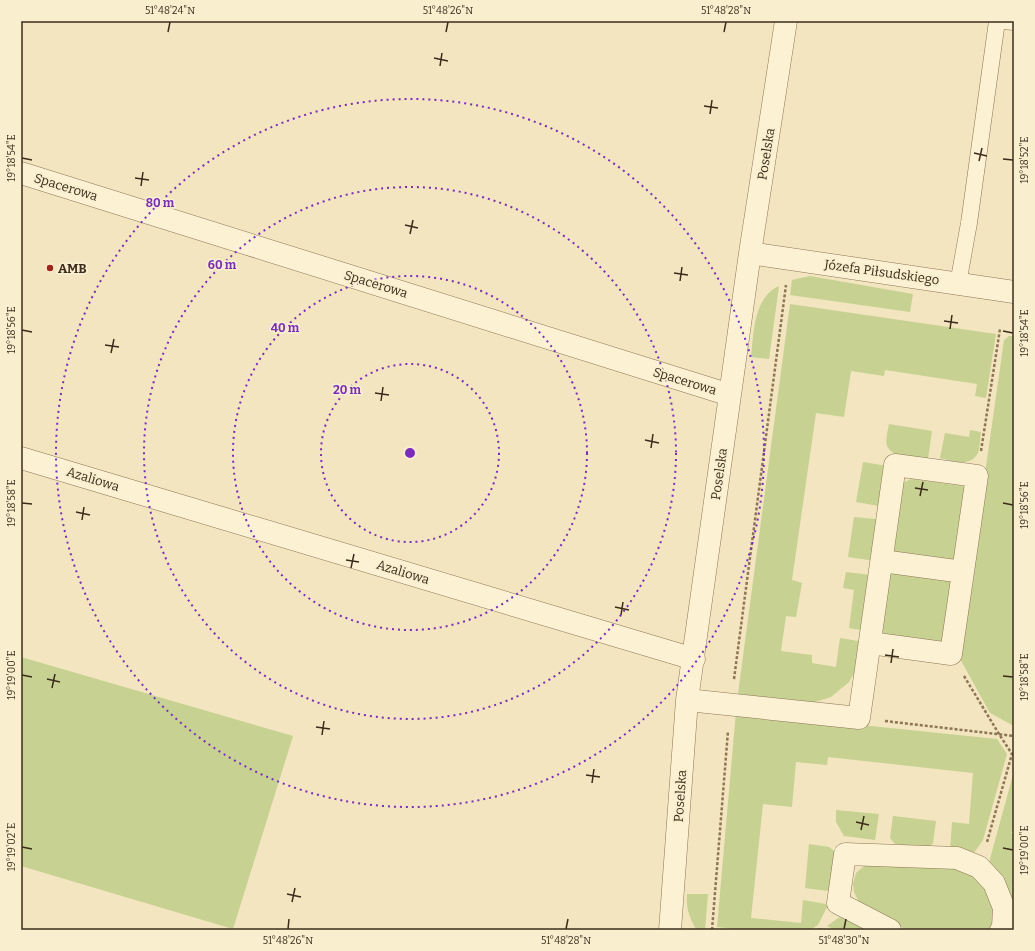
<svg xmlns="http://www.w3.org/2000/svg" width="1035" height="951" font-family="Bitter,serif">
  <style>
    .green { fill: #c7d192 }
    .lines { fill: none; stroke-linecap: round; stroke-linejoin: round }
    .service-casing { stroke: #8d7555; stroke-width: 17 }
    .minor-casing { stroke: #8d7555; stroke-width: 23 }
    .path { stroke: #8d7555; stroke-width: 2.5; stroke-dasharray: 3 2; stroke-linecap: butt }
    .service { stroke: #fcf1d3; stroke-width: 16 }
    .minor { stroke: #fcf1d3; stroke-width: 22 }
    .ticks { fill: none; stroke: #3b2c1b; stroke-width: 1.5 }
    .ring { fill: none; stroke: #7b2cbf; stroke-width: 2; stroke-dasharray: 2 4 }
    .poi-dot { fill: #a2231f; stroke: #f9efcf; stroke-width: 1.5 }
    .labels { text-anchor: middle; dominant-baseline: central; stroke-width: 3.5; stroke-linejoin: round; paint-order: stroke }
    .street-label { font-size: 13px; fill: #3b2c1b; stroke: #f9efcf }
    .poi-label { font-size: 13px; font-weight: bold; fill: #3b2c1b; stroke: #f9efcf; text-anchor: start }
    .centre { fill: #7b2cbf; stroke: #f9efcf; stroke-width: 2 }
    .ring-label { font-size: 12px; text-anchor: middle; font-weight: bold; fill: #7b2cbf; stroke: #f9efcf; stroke-width: 3.5; stroke-linejoin: round; paint-order: stroke }
    .neatline { fill: none; stroke: #3b2c1b; stroke-width: 1.5 }
    .ticks-label { font-size: 10px; text-anchor: middle; fill: #3b2c1b }
  </style>
  <rect width="100%" height="100%" fill="#f2e5bf"/>
  <path class="green" d="M810,276l103,18 -3,18 -120,-17 2,-15z
    M779,286l-10,73 -18,-2c3,-24 2,-59 28,-71z
    M790,304l206,30 -10,64 -11,-2 2,-12 -92,-14 -1,6 -33,-5 -7,46 -28,-4 -24,167 10,3 -6,34 -10,-1 -5,35 31,4v8l24,4 4,-29 24,4 -4,21 -11,19 -18,15 -19,6 -74,-9z
    M1009,336h5v390l-24,-13 -31,-56 45,-317z
    M889,424l43,7 -4,28c-12,-1 -35,0 -41,-13 -2,-6 1,-16 2,-22z
    M970,430l11,2c-1,6 -1,16 -3,21 -8,15 -26,8 -38,5l5,-25 24,4z
    M863,462l24,4 -8,40 -23,-4z
    M911,479l52,7 6,7 -11,71 -65,-8 10,-73z
    M854,517l21,2 6,4 -6,38 -27,-4z
    M890,570l62,4 -11,73 -53,-7 -6,-9z
    M846,572l25,3 -6,56 -16,-3 5,-38 -11,-2z
    M21,657l272,79 -60,193 -212,-63z
    M736,712l261,27 10,15 -24,86 -9,13 -24,-3 2,-28 17,2 4,-51 -145,-16 -1,8 -31,-3 -4,45 -29,-3 -12,114 50,5 2,-23 23,4 1,3 -9,18 -8,5h-67l-26,-3z
    M1014,771v56l-3,6 3,2v71l-25,-37 1,-10z
    M836,810l43,4 -4,26 -31,-4 -8,-14z
    M893,816l43,5 -3,22 -4,5 -34,-4 -5,-6z
    M809,844l20,3 8,6 -5,34 -5,4 -22,-3z
    M865,865l94,1 25,19 12,29 -5,16h-84l-46,-24 -7,-14 -1,-8 3,-11z
    M687,894h21l-3,36h-7l-2,-1c-7,-12 -10,-21 -9,-35z
    M850,917l21,13h-36l-8,-4 11,-8z"/>
  <g class="lines">
    <g class="service-casing">
      <path id="service" d="M1003,21l11,1
        M958,284l11,-61 28,-202"/>
    </g>
    <g class="minor-casing">
      <path id="minor" d="M21,173l709,222
        M750,253l264,39
        M21,458l673,201
        M882,561l81,11
        M687,700l172,18 36,-253 82,11 -26,178 -81,-11
        M670,930l17,-230 63,-447 36,-232
        M890,930l-52,-27 7,-49 112,4 22,9 15,16 10,25 -1,19 -2,3"/>
    </g>
    <path class="path" d="M981,451l19,-122
      M964,676l35,58 13,20 -25,88
      M734,679l52,-394
      M885,721l129,15
      M712,930l16,-199
      M819,930l2,-1"/>
    <use href="#service" class="service"/>
    <use href="#minor" class="minor"/>
  </g>
  <path class="ticks" d="M168,32l2,-10M446,32l2,-10M724,32l2,-10M434,58l14,3M440,66l2,-13M704,106l14,2M710,114l2,-14M974,153l13,3M22,158l10,2M1003,159l10,1M979,161l3,-13M135,178l14,2M141,186l2,-14M405,225l13,3M410,234l3,-14M674,273l14,2M680,281l2,-14M944,321l14,2M950,329l2,-14M22,330l10,2M1003,331l10,2M105,345l14,2M111,353l3,-14M375,393l14,2M381,401l2,-14M645,440l14,3M651,448l2,-14M915,488l13,2M920,496l3,-14M22,503l10,1M1003,503l10,2M76,512l14,3M82,520l2,-13M346,560l13,2M351,568l3,-14M615,607l14,3M621,615l2,-13M885,655l14,2M891,663l2,-14M22,675l10,2M1003,676l10,1M47,679l13,3M52,688l3,-14M316,727l14,2M322,735l2,-14M586,775l14,2M592,783l2,-14M856,822l13,3M861,830l3,-14M22,847l10,2M1003,848l10,2M287,894l14,3M292,902l3,-14M288,929l1,-10M566,929l2,-10M844,929l2,-10"/>
  <g class="ring">
    <circle cx="410" cy="453" r="89"/>
    <circle cx="410" cy="453" r="177"/>
    <circle cx="410" cy="453" r="266"/>
    <circle cx="410" cy="453" r="354"/>
  </g>
  <circle class="poi-dot" cx="50" cy="268" r="4"/>
  <g class="labels">
    <g class="street-label">
      <text transform="translate(766 154) rotate(-81)">Poselska</text>
      <text transform="translate(66 187) rotate(17)">Spacerowa</text>
      <text transform="translate(882 272) rotate(8)">Józefa Piłsudskiego</text>
      <text transform="translate(376 284) rotate(17)">Spacerowa</text>
      <text transform="translate(685 381) rotate(17)">Spacerowa</text>
      <text transform="translate(719 474) rotate(-82)">Poselska</text>
      <text transform="translate(93 479) rotate(17)">Azaliowa</text>
      <text transform="translate(403 572) rotate(17)">Azaliowa</text>
      <text transform="translate(680 796) rotate(-86)">Poselska</text>
    </g>
    <g class="poi-label">
      <text x="58" y="268">AMB</text>
    </g>
  </g>
  <circle cx="410" cy="453" r="6" class="centre"/>
  <g class="ring-label">
    <text x="160" y="207">80 m</text>
    <text x="222" y="269">60 m</text>
    <text x="285" y="332">40 m</text>
    <text x="347" y="394">20 m</text>
  </g>
  <rect width="1035" height="951" fill="none" stroke="#f9efcf" stroke-width="44"/>
  <rect x="22" y="22" width="991" height="907" class="neatline"/>
  <g class="ticks-label">
    <text x="170" y="14">51°48'24"N</text>
    <text x="448" y="14">51°48'26"N</text>
    <text x="726" y="14">51°48'28"N</text>
    <text transform="translate(11 158) rotate(-90)" y="4">19°18'54"E</text>
    <text transform="translate(1024 160) rotate(-90)" y="4">19°18'52"E</text>
    <text transform="translate(11 330) rotate(-90)" y="4">19°18'56"E</text>
    <text transform="translate(1024 333) rotate(-90)" y="4">19°18'54"E</text>
    <text transform="translate(11 503) rotate(-90)" y="4">19°18'58"E</text>
    <text transform="translate(1024 505) rotate(-90)" y="4">19°18'56"E</text>
    <text transform="translate(11 675) rotate(-90)" y="4">19°19'00"E</text>
    <text transform="translate(1024 677) rotate(-90)" y="4">19°18'58"E</text>
    <text transform="translate(11 847) rotate(-90)" y="4">19°19'02"E</text>
    <text transform="translate(1024 850) rotate(-90)" y="4">19°19'00"E</text>
    <text x="288" y="944">51°48'26"N</text>
    <text x="566" y="944">51°48'28"N</text>
    <text x="844" y="944">51°48'30"N</text>
  </g>
</svg>
